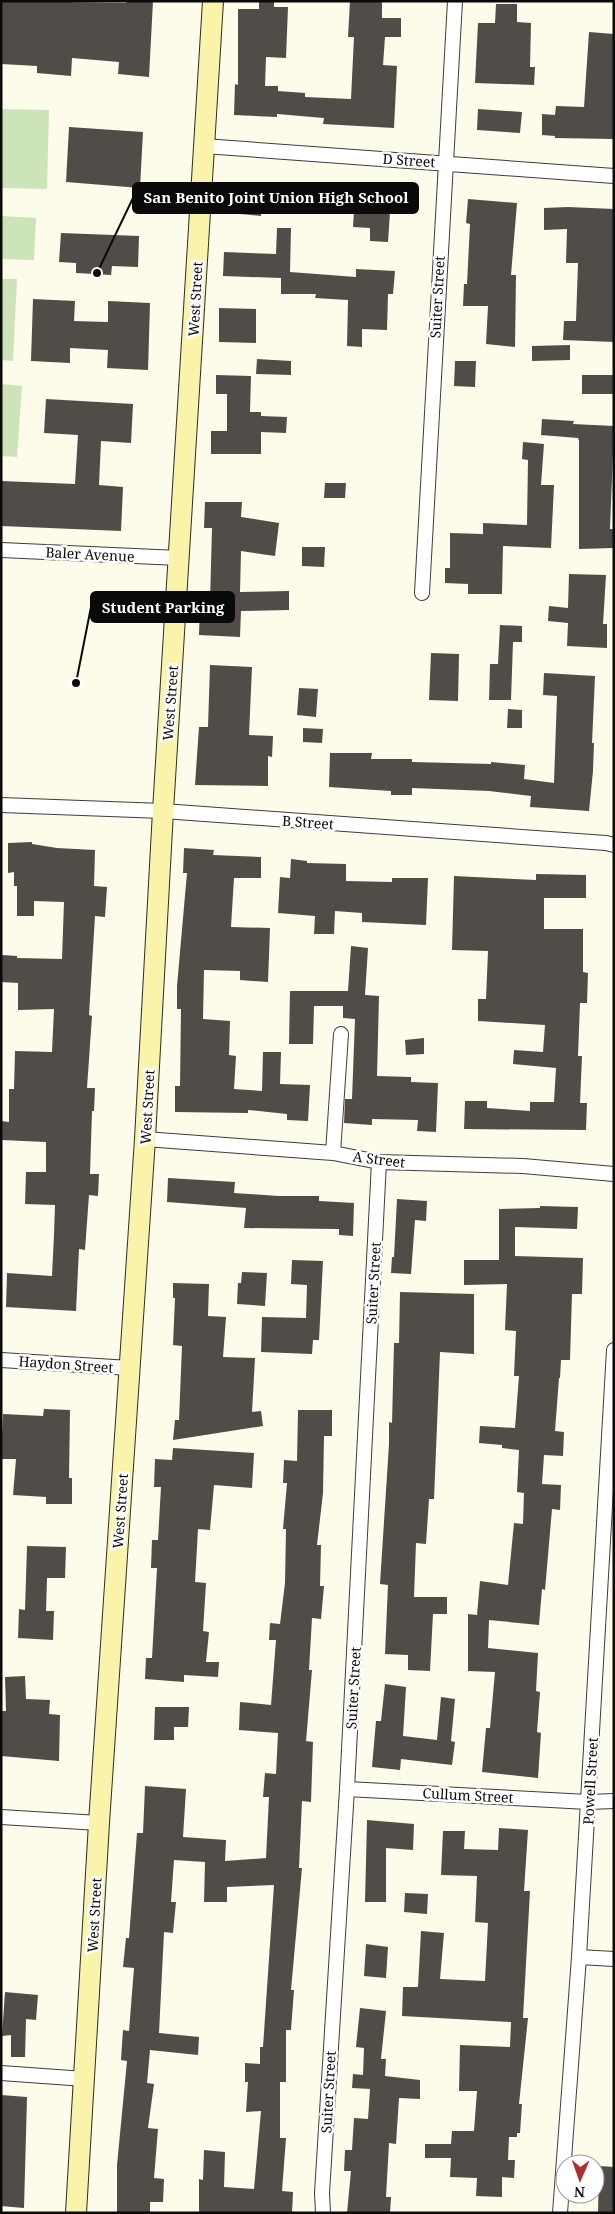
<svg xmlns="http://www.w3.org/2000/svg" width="615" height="2214" font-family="'Noto Serif',serif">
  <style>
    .green { fill: #cce4b7 }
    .building { fill: #524c48 }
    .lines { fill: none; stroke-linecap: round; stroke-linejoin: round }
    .street-casing { stroke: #3d3d3d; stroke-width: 16 }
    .secondary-casing { stroke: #2c2c2c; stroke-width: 22 }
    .street { stroke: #fff; stroke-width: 14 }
    .secondary { stroke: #f9f4a9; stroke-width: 20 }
    .labels { text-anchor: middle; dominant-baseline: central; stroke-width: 5; stroke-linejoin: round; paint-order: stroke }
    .street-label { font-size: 14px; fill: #0a0a0a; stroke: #fff }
    .leader { fill: none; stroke: #0a0a0a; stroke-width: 2 }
    .callout-dot { fill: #0a0a0a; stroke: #fff; stroke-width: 2 }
    .callout { fill: #0a0a0a; stroke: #0a0a0a; stroke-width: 2 }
    .callout-label { font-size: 15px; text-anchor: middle; font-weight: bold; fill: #fff }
  </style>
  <rect width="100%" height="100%" fill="#fdfbe9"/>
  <path class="green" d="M1,109l48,1 -2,79 -46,-1z
    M1,216l35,2 -2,42 -33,-1z
    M1,279h16l-4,82 -12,-1z
    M1,384l21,2 -5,71 -16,-1z"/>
  <path class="building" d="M1,1l125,2v-2h27l-4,76 -31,-3 1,-12 -47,-4 -1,18 -34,-3v-7l-36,-2z
    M259,1h15v6h14l-2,51 -20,-1 -1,29h13v5l27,2v4l46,2 3,-62h-6l2,-36h32v17h19v19h-16l-2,28 14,1 -3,62 -71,-4 1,-6 -47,-4v3l-43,-2 1,-31 3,1v-76h21z
    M496,4h21v18l14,1 -1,44h5l-1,18 -59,-2 3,-60h17z
    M589,32l25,2v105l-59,-1v-2l-13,-1v-21l13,1 1,-9 28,1z
    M478,109l44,3 -2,21 -43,-3z
    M69,127l74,5 -3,56 -74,-6z
    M232,190l31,3 -2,23 -31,-3z
    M355,195l36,2 -3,45 -18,-1v-13l-17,-1z
    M468,199l49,4 -6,72h5l-1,72 -29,-3 2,-38h-25l1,-22h3l3,-60 -4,-1z
    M568,207l46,2v133l-51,-2 1,-19h12l2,-58h-12l1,-34 -23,1v-22z
    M277,228h14l-1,44 66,5v-8l39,2 -2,23h-5l-1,36 -25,-1v18l-15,-1 1,-46 -33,-2 1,-4h-35v-16l-58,-2 1,-24 52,2z
    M61,233l78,3 -1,31 -26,-1 -1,9 -35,-2v-10l-17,-1z
    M33,299l42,2 -1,20 34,1v-21l42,2 -2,67 -41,-2 1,-18 -38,-2v15l-39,-2z
    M219,308l37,1v34l-37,-1z
    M570,345v15l-38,1v-15z
    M257,359l34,2v14l-35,-1z
    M455,361h21l-1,26 -21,-1z
    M216,375l35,1 -1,36h11v4l26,1 -1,16 -25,-1v22h-50v-23h16v-37h-11z
    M582,375h32v19h-32z
    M46,399l87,5 -2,39 -30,-2 -2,44 24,2 -2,44 -120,-5v-45l74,3 3,-49 -34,-2z
    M542,419l32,2 -1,3 41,2 -4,103h3v19l-34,1v-108l-1,-3 -37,-3z
    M523,442l21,2 -3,41h13l-3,63 -48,-2 -1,48h-34v-10l-23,-1v-15h5v-35l33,1v-11l44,2 1,-65 -6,-1z
    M325,483h21l-1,15h-21z
    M205,502h37l-1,15 38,6 -4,33 -34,-5 -1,41 49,-1v19l-48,1 -1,26 -41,-2 1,-33h10l2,-74h-8z
    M302,547h23l-1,20 -22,-1z
    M569,574l37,1 -3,49h4v24l-40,-2 1,-23 -20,-2 1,-15 19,2z
    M500,625l22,1v16h-9l-2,58h-22l1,-36h8z
    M431,653l28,1 -1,47 -29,-1z
    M210,665l42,2 -3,68 24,1 -1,21 -4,-1v30l-73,-1 4,-58h9z
    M544,673l51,3 -3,67h2l-1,28 -4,40 -59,-4 1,-11 -42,-5 -77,-3v7h-21v-4l-62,-4 1,-34h42l-1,6h41v3l79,2v-2l34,3 -1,14 30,4 3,-87 -14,-1z
    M299,688l19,1 -2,28 -19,-2z
    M508,709l14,1v18h-15z
    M303,728l20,1 -1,14 -19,-1z
    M32,842v2l25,4 38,2 -1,36 13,1 -2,30 -10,-1 -6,99 3,1 -5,72h8l-1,23h-2l-2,63h9l-1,22 -9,-1 -4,55 -6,-1 -3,62 -70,-4 1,-34 45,3 2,-41 1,-30 -30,-1 1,-32h20v-30l-45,-2v-19l8,1v-33h5l1,-38 37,1 2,-43 -36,1v-27l-17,-1 1,-27 15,1v2l45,1 2,-57 -30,-1v15h-17v-30h-3v-14l-6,1v-30z
    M184,848l30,2 -1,5 48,2v21h-27l-3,49 39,1 -2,54 -28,-2v-9l-36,-1 -1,49 27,2 -1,34 7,1 -2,33 28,2 1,-39h18l-1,32 30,1 -2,36 -21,-1v-6l-39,-4v3l-73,-1v-26h5l1,-77h-4v-23l10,-113h-4z
    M291,859l16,2v2l39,1v17l46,1v-4h36l-2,47 -64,-3v-9l-27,-2 -1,23h-20l1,-18 -37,-3 2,-36 10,1z
    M536,874l50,1v23h-42v31h39v43l5,1 -1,30h-7l-2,53h4l-2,47h7l-1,27 -122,-1 1,-28h22v7l43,3v-9h24l2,-34 -43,-4 1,-14 29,2 2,-27 -67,-4v-22h8l2,-48 -36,-1 2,-74 82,4z
    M351,946l17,2 -3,47 14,1 -2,80 34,1v5l27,1 -2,49 -19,-1 1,-11 -46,-1v6l-28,-2 1,-24h7l3,-80 -12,-1v-12h-29l-1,38h-24l1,-53h58z
    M424,1038v16l-18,1 -1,-15z
    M168,1178l67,4 -1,11 44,3h41v5l35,2 -1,33 -14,-1v-6l-95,-1 2,-20 -79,-6z
    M397,1199l30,2 -1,20 -11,-1 -4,54 -20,-1 1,-16h2z
    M540,1206l38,1 -1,22 -62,-2v29l68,2 -1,36h-10l-2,66h-9l-1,18h-1l-4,53 9,1 -1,24 -19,-1 -2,29 19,1 -1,25 -8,-1 -7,81 -3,-1 -3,36 -50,-5 -1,28 50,5 -2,38 4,1 -3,40 4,1 -3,45 -56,-6 4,-44h4l5,-56 -27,-1v-57l9,1 3,-34 28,4 6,-62 9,1 1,-31 -7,-1 2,-42 -17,-2v-3l-23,-2 1,-17 35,2 4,-52h-5l2,-45 -11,-1 2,-46 -43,1v-25h35v-51l41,-1z
    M292,1260l31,1 -4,79h-6l-1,14 -51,-2 1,-35 44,1 1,-33 -16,-1z
    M242,1272l25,1 -2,33 -28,-2 1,-21h3z
    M173,1283l36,1 -1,32 18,1 -3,40 32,1 -3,54 9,-1 2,15 -90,14 2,-20h4l3,-74 -9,-1 2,-47h-2z
    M400,1292l74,2v60l-34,-2 -6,147h-5l-3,45 -10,-1 -2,54h33v17h-14l-3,57 -22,-1v-15l-23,-1 3,-69 -8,-1 9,-140v-22l3,1 2,-80h5z
    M44,1409l26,1 -1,68h3v26h-26v-7l-33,-2 3,-36h-15l2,-45 40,2z
    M298,1410h34v26h-8l-1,57 -6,52h4l-1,41h4l-3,33 -9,-1 -3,52h3l-6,71 7,1 -2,60 -9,-1 -3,67h3l-11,122h3l-3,40h-5v52h-6v56h6l-4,53 11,1 -1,21h-93v-34l4,1 1,-30 21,2 -1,35 30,2 7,-78 -15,1 2,-30h-3v-19l15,1v-17h3l11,-162 -47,2v15h-23l1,-40 -31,-2 -3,42h5l-3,31 -9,-1 -5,101 40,4 -1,18 -48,-5 -3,33 7,1 -6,44 10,1 -4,49 10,1 -1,23h-13v11h-33v-48l10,-104 -6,-1 2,-30 6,1 5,-63 -11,-1 3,-29h3l8,-105h6l2,-47 41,3 -3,48 43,3 -1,21 41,-3 3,-61h-6l2,-24 11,1 2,-41 -39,-3 1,-28 31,3 5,-65h-7l1,-17 10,1 5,-41 1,-54h-3l4,-46h-4l1,-23 13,1z
    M173,1448l81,5 -2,35 -38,-3 -4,45 -12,-1 -3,53 11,1 -3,48 6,1 -3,30h13l-1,15 -34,-2v7l-39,-3 1,-21h6l5,-90h-6l1,-28h6l3,-53h-7l1,-28 17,1z
    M27,1546l39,1 -1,31h-18l-1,33h8l-1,29 -35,-2 1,-29 6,1z
    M25,1676l1,23 24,1 -1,14 11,1 -1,46 -58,-5v-45h5l-1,-34z
    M385,1684l21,3 -3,49 34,4 4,-43 14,2 -4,42 4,1 -3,23 -51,-6 -1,11 -28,-3 4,-46h5z
    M155,1707h34l-1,20h-14v13h-20z
    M367,1820l47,4 -1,26 -27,-2v54h-21z
    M499,1828l29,2 -4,61h6l-7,127h5l-9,86h3l-2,29h-3v4h-8l-1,23h7l-1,18 -12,-1v20l-26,-1 1,-18 -27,-1 1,-19h-26v-14h26l1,-13h22l3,-40h-18l1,-46 50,2 1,-25 -109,-6 1,-29h15l3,-56 23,2 -4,46 45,2 3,-58 -13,-1 2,-46 -36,-1 2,-44h22l-1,18 34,1z
    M405,1893l23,1 -1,20 -23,-2z
    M366,1944l22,3 -2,31 -22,-2z
    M5,1992l33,3 -2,25 -10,-1 -1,38h-14v-22l-9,1z
    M360,2008l26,3 -5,48h5l-1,17 35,4v19l-21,-1 -3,46 -7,-1 -3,54h5l-1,16h-43l4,-42h-7l1,-21h7l2,-32 14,1 2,-30 -18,-1 1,-14 10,1 1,-27 -8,-1z
    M1,2095l26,2 -3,111 -23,-2z
    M599,2166l15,1v46h-16z"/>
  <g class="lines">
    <g class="street-casing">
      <path id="street" d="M204,146l410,30
        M1,550l178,8
        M422,593l33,-592
        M1,805l162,6 443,32 8,2
        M145,1139l188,14 46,9 144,4 91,8
        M333,1153l8,-119
        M1,1360l129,8
        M347,1789l241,13 26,-1
        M1,1817l98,6
        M579,1957l35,2
        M1,2073l84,6
        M323,2213l-1,-20 25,-404 32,-627
        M560,2213l19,-256 35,-607"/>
    </g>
    <g class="secondary-casing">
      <path id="secondary" d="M76,2213l23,-390 46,-684 18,-328 50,-810"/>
    </g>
    <use href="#street" class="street"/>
    <use href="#secondary" class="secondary"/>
  </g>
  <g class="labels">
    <g class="street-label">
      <text transform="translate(409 160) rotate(4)">D Street</text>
      <text transform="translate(437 297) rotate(-87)">Suiter Street</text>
      <text transform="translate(195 299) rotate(-87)">West Street</text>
      <text transform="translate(90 554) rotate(3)">Baler Avenue</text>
      <text transform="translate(170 703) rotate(-86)">West Street</text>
      <text transform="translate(308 822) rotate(4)">B Street</text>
      <text transform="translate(147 1107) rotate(-87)">West Street</text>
      <text transform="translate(379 1159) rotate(7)">A Street</text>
      <text transform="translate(373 1283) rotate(-87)">Suiter Street</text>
      <text transform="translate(66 1364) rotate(4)">Haydon Street</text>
      <text transform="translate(120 1511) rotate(-86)">West Street</text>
      <text transform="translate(353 1688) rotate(-87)">Suiter Street</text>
      <text transform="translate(590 1781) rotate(-87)">Powell Street</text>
      <text transform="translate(468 1795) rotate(3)">Cullum Street</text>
      <text transform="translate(94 1915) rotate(-87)">West Street</text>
      <text transform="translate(328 2092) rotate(-87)">Suiter Street</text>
    </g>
  </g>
  <path class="leader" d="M97 273L133 198M76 683L91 607"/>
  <g class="callout-dot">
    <circle cx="97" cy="273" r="5"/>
    <circle cx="76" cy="683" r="5"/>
  </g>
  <g class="callout">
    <rect x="133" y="183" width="285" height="30" rx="5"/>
    <rect x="91" y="592" width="143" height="30" rx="5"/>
  </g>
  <g class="callout-label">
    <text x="276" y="203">San Benito Joint Union High School</text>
    <text x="163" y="613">Student Parking</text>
  </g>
  <rect width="615" height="2214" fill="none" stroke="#0a0a0a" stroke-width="5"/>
  <g transform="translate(580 2179) rotate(182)"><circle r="24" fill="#ffffff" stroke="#9d9d9d"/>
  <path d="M0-4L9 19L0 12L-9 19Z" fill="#af2f2e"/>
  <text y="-8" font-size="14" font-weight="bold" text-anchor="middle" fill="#0a0a0a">N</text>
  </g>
</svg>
